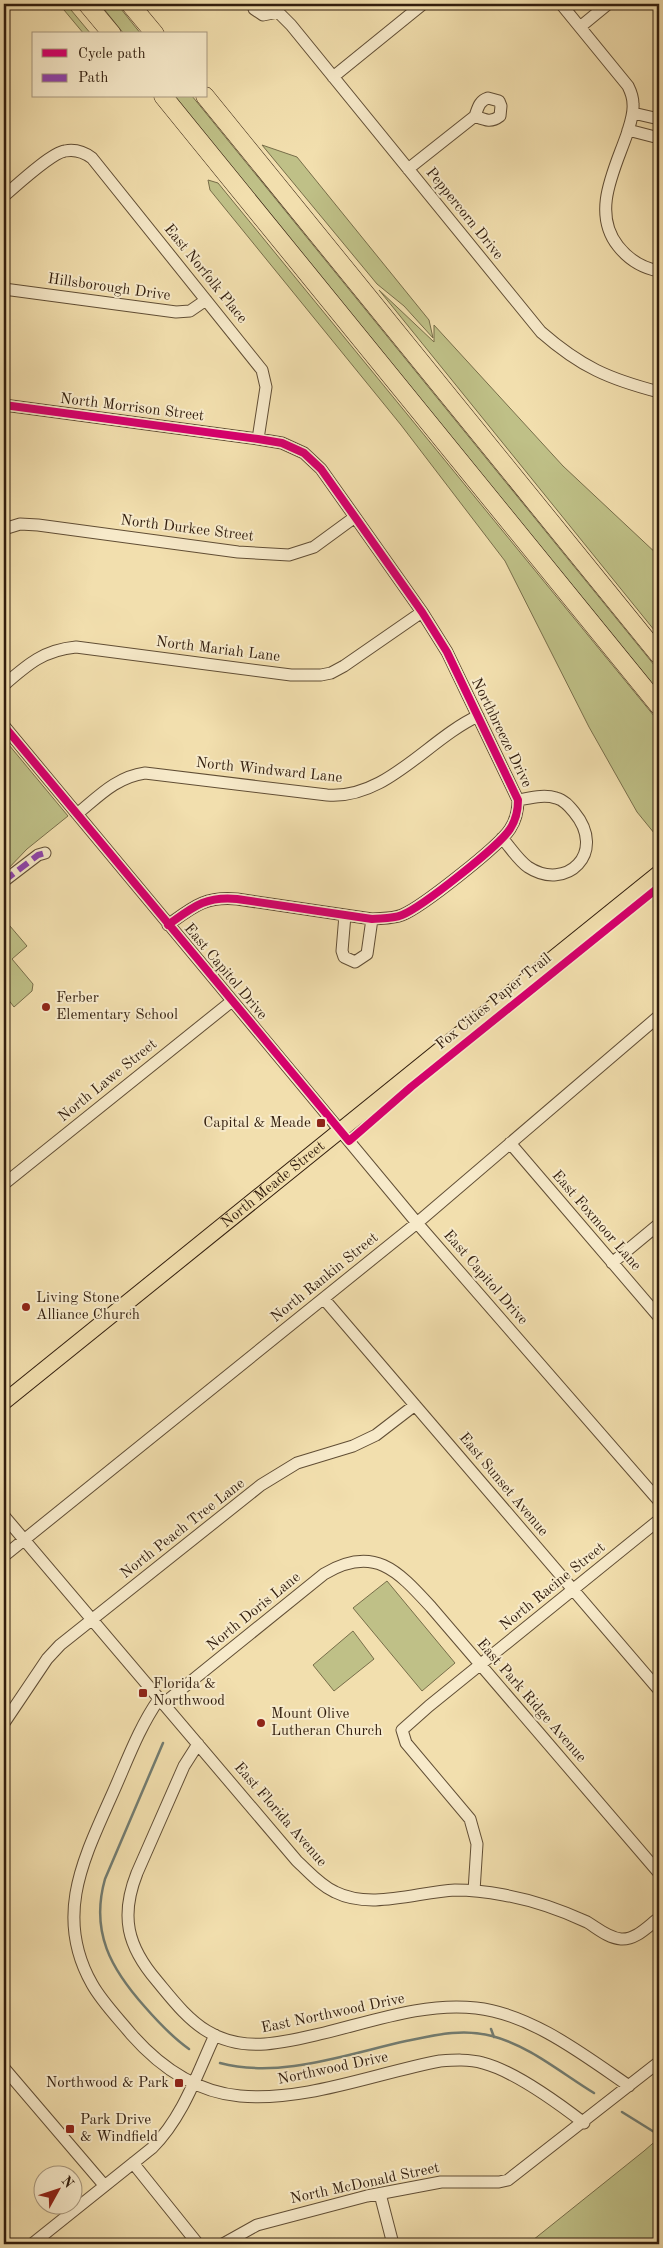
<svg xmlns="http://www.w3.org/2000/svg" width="663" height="2248" font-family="'Old Standard TT',serif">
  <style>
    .green { fill: #bfc087; stroke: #786e4a }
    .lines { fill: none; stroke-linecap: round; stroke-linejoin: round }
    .stream { stroke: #727c71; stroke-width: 2.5 }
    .minor-casing { stroke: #614e35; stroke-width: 13 }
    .major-casing { stroke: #311d0d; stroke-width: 17 }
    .highway-casing { stroke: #311d0d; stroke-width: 19 }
    .minor { stroke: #f7eaca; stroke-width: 11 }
    .major { stroke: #f2dfae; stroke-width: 15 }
    .highway { stroke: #f2dfae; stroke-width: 18 }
    .quiet { stroke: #8e44ad; stroke-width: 6; stroke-dasharray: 12 6; stroke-linecap: butt }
    .cycleway-casing { stroke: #f7eaca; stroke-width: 11 }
    .cycleway { stroke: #d6006c; stroke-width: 8 }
    .poi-dot { fill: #8f2418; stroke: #f7eaca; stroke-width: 2 }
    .labels { text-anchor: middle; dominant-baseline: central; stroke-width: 4; stroke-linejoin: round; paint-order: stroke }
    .street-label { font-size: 15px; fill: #311d0d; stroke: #f7eaca }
    .poi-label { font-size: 15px; fill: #311d0d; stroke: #f7eaca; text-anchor: start }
  </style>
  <rect width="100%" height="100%" fill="#f2dfae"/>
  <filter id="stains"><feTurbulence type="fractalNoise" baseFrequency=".004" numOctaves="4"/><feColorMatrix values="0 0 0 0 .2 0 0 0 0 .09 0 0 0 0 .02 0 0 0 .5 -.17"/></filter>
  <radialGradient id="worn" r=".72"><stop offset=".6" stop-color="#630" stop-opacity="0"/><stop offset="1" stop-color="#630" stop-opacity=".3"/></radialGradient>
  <path class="green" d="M59,4h7l25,30h-7z
    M100,4h17l24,30h-17z
    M175,96h17l467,575v21z
    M262,145l35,12 132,163 4,18 -29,-32 -27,-22z
    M208,180l10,3 441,539v117l-22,-27 -48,-85 -84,-166 -104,-136 -191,-235z
    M379,290l55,52v-17l129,141 96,90v80z
    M4,739l64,77 -41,33 -23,24z
    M4,919l23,27 -15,13 21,25 -1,7 -18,16 -10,-13z
    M387,1581l68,82 -33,28 -69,-83z
    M353,1631l21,28 -40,32 -21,-26z
    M659,2138v106h-131l116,-93z"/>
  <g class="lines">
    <path class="stream" d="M189,1705l4,-1
      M163,1743l-58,136c-15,53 6,90 40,128 14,16 27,30 44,42
      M491,2029l3,8
      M220,2063c60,16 127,-9 186,-22 29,-6 57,-13 86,-5 38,10 69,37 102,57
      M622,2112l37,23"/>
    <g class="minor-casing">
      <path id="minor" d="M253,4l1,5 9,6 15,-3
        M276,4l2,8 13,13 250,307c40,35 68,47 118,60
        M561,4l67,82c3,6 5,12 5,18 1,10 -3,20 -6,30 -12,35 -36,78 -9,112 11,14 24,22 41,25
        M580,27l28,-23
        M333,77l90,-73
        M633,113l26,6
        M628,130l31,8
        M408,169l67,-53c10,4 16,7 25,0l1,-10 -2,-5 -11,-3c-9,3 -10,10 -13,18
        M4,196c13,-11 47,-43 61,-45 10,-2 19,1 27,7l170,212 4,17 -8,52
        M4,289l172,23 14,-1 16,-11
        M4,405l254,34 24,4 22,10 17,16 34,48 67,95 25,40 71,148c0,11 -2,20 -8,29 -11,17 -88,78 -108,86 -10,4 -20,3 -30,4l-135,-20c-32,-3 -44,8 -69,26
        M4,529l16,-5 18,1 200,27 51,3 25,-8 41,-30
        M4,685c24,-21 40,-35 72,-38l215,28h30l10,-2 13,-7 78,-54
        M4,726l413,497 242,278
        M77,814c21,-17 39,-37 68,-41l182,22c59,5 101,-56 151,-79
        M502,838c8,9 16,22 26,29 38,25 80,-14 46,-55 -5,-6 -10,-12 -18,-14 -12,-4 -26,0 -38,2
        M4,881l34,-26 7,-2
        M345,915l-3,36 2,6 11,5 12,-8 5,-35
        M510,1143l149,174
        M4,1184l228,-183
        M612,1263l47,-39
        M324,1299l335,391
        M4,1516l293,345c12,11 23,24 38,31 36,18 82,0 120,-2 16,0 33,2 49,5 28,5 57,15 83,27 10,6 21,16 34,17 15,1 27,-13 38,-21
        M4,1556l413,-333 242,-207
        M159,1699c-21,30 -33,65 -48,98 -28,63 -57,120 -19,187 10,18 26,34 39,50 29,33 65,58 109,62 65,6 136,-23 200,-35 14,-1 29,-2 43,2 31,8 75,40 101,60
        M163,1704l161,-130c50,-30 74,-3 107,33l228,266
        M4,1723l43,-64 13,-14 201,-160 36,-22 56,-17 23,-11 39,-30
        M198,1744l-14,22 -47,107c-17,43 -10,73 20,108 15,18 30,38 50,50 37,23 78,11 117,2 49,-12 102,-31 152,-25 55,6 108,47 153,78
        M474,1891l3,-47 -7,-25 -64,-76 -4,-13 27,-24 230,-186
        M4,2068l100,117
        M133,2163l65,81
        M380,2194l13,50
        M32,2244l120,-96c31,-31 45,-74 63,-113
        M223,2244l34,-19 110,-29 74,-14h58l9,-2 151,-118"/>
    </g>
    <g class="major-casing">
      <g id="major">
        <path id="s1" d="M4,1402l655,-529"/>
      </g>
    </g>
    <g class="highway-casing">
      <path id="highway" d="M87,4l25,30
        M130,4l25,30
        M163,96l496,610
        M205,96l454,559"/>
    </g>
    <use href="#minor" class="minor"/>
    <use href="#major" class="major"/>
    <use href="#highway" class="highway"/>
    <path class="quiet" d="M4,881l34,-26 7,-2"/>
    <g class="cycleway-casing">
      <path id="cycleway" d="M4,405l254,34 24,4 22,10 17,16 34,48 67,95 25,40 71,148c0,11 -2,20 -8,29 -11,17 -88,78 -108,86 -10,4 -20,3 -30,4l-135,-20c-32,-3 -44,8 -69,26
        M4,726l345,415 62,-54 248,-200"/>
    </g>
    <use href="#cycleway" class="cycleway"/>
  </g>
  <g class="poi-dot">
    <circle cx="46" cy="1007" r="5"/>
    <rect x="316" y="1118" width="10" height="10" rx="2.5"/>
    <circle cx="26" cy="1307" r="5"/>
    <rect x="138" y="1688" width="10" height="10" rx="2.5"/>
    <circle cx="261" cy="1723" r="5"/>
    <rect x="174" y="2078" width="10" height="10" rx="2.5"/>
    <rect x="65" y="2124" width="10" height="10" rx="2.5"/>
  </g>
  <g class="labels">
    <g class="street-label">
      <text transform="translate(464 214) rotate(51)">Peppercorn Drive</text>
      <text transform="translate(205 274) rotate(51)">East Norfolk Place</text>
      <text transform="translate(109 288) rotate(8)">Hillsborough Drive</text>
      <text transform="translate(132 408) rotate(7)">North Morrison Street</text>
      <text transform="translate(187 529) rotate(7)">North Durkee Street</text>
      <text transform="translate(218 650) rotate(7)">North Mariah Lane</text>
      <text transform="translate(501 733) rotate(64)">Northbreeze Drive</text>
      <text transform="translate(269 771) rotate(6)">North Windward Lane</text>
      <text transform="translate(225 972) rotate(50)">East Capitol Drive</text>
      <text transform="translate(494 1002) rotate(-39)">Fox Cities Paper Trail</text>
      <text transform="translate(108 1081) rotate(-39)">North Lawe Street</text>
      <text stroke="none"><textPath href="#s1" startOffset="346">North Meade Street</textPath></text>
      <text transform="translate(596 1221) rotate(49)">East Foxmoor Lane</text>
      <text transform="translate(325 1278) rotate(-39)">North Rankin Street</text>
      <text transform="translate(485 1278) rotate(49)">East Capitol Drive</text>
      <text transform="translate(503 1485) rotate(50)">East Sunset Avenue</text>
      <text transform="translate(183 1529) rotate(-38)">North Peach Tree Lane</text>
      <text transform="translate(553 1587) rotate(-39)">North Racine Street</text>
      <text transform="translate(254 1612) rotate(-39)">North Doris Lane</text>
      <text transform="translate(531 1701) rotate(49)">East Park Ridge Avenue</text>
      <text transform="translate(280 1815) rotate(49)">East Florida Avenue</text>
      <text transform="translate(333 2014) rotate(-12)">East Northwood Drive</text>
      <text transform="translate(333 2069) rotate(-12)">Northwood Drive</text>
      <text transform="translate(365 2184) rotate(-12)">North McDonald Street</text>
    </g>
    <g class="poi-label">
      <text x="56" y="998">Ferber<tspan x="56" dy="17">Elementary School</tspan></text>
      <text x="311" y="1123" text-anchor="end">Capital &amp; Meade</text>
      <text x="36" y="1298">Living Stone<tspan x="36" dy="17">Alliance Church</tspan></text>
      <text x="153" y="1684">Florida &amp;<tspan x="153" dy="17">Northwood</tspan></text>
      <text x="271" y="1714">Mount Olive<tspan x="271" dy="17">Lutheran Church</tspan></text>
      <text x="169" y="2083" text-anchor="end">Northwood &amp; Park</text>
      <text x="80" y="2120">Park Drive<tspan x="80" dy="17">&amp; Windfield</tspan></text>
    </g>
  </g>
  <rect width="663" height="2248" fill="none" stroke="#f2dfae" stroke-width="20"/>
  <rect x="5" y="5" width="653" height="2238" fill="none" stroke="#311d0d" stroke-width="2.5"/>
  <rect x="10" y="10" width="643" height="2228" fill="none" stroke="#311d0d"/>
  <rect x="32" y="32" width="175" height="65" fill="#f7eaca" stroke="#a8987e"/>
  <rect x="42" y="49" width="25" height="8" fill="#d6006c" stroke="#a8987e"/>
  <text x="78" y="58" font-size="15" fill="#311d0d">Cycle path</text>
  <rect x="42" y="74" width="25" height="8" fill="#8e44ad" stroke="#a8987e"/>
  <text x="78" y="82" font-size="15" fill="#311d0d">Path</text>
  <g transform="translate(58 2190) rotate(50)"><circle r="24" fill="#f7eaca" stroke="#a8987e"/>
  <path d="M0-4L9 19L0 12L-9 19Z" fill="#8f2418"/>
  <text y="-8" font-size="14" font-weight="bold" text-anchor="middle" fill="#311d0d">N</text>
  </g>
  <rect width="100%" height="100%" filter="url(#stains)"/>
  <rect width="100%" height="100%" fill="url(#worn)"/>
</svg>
